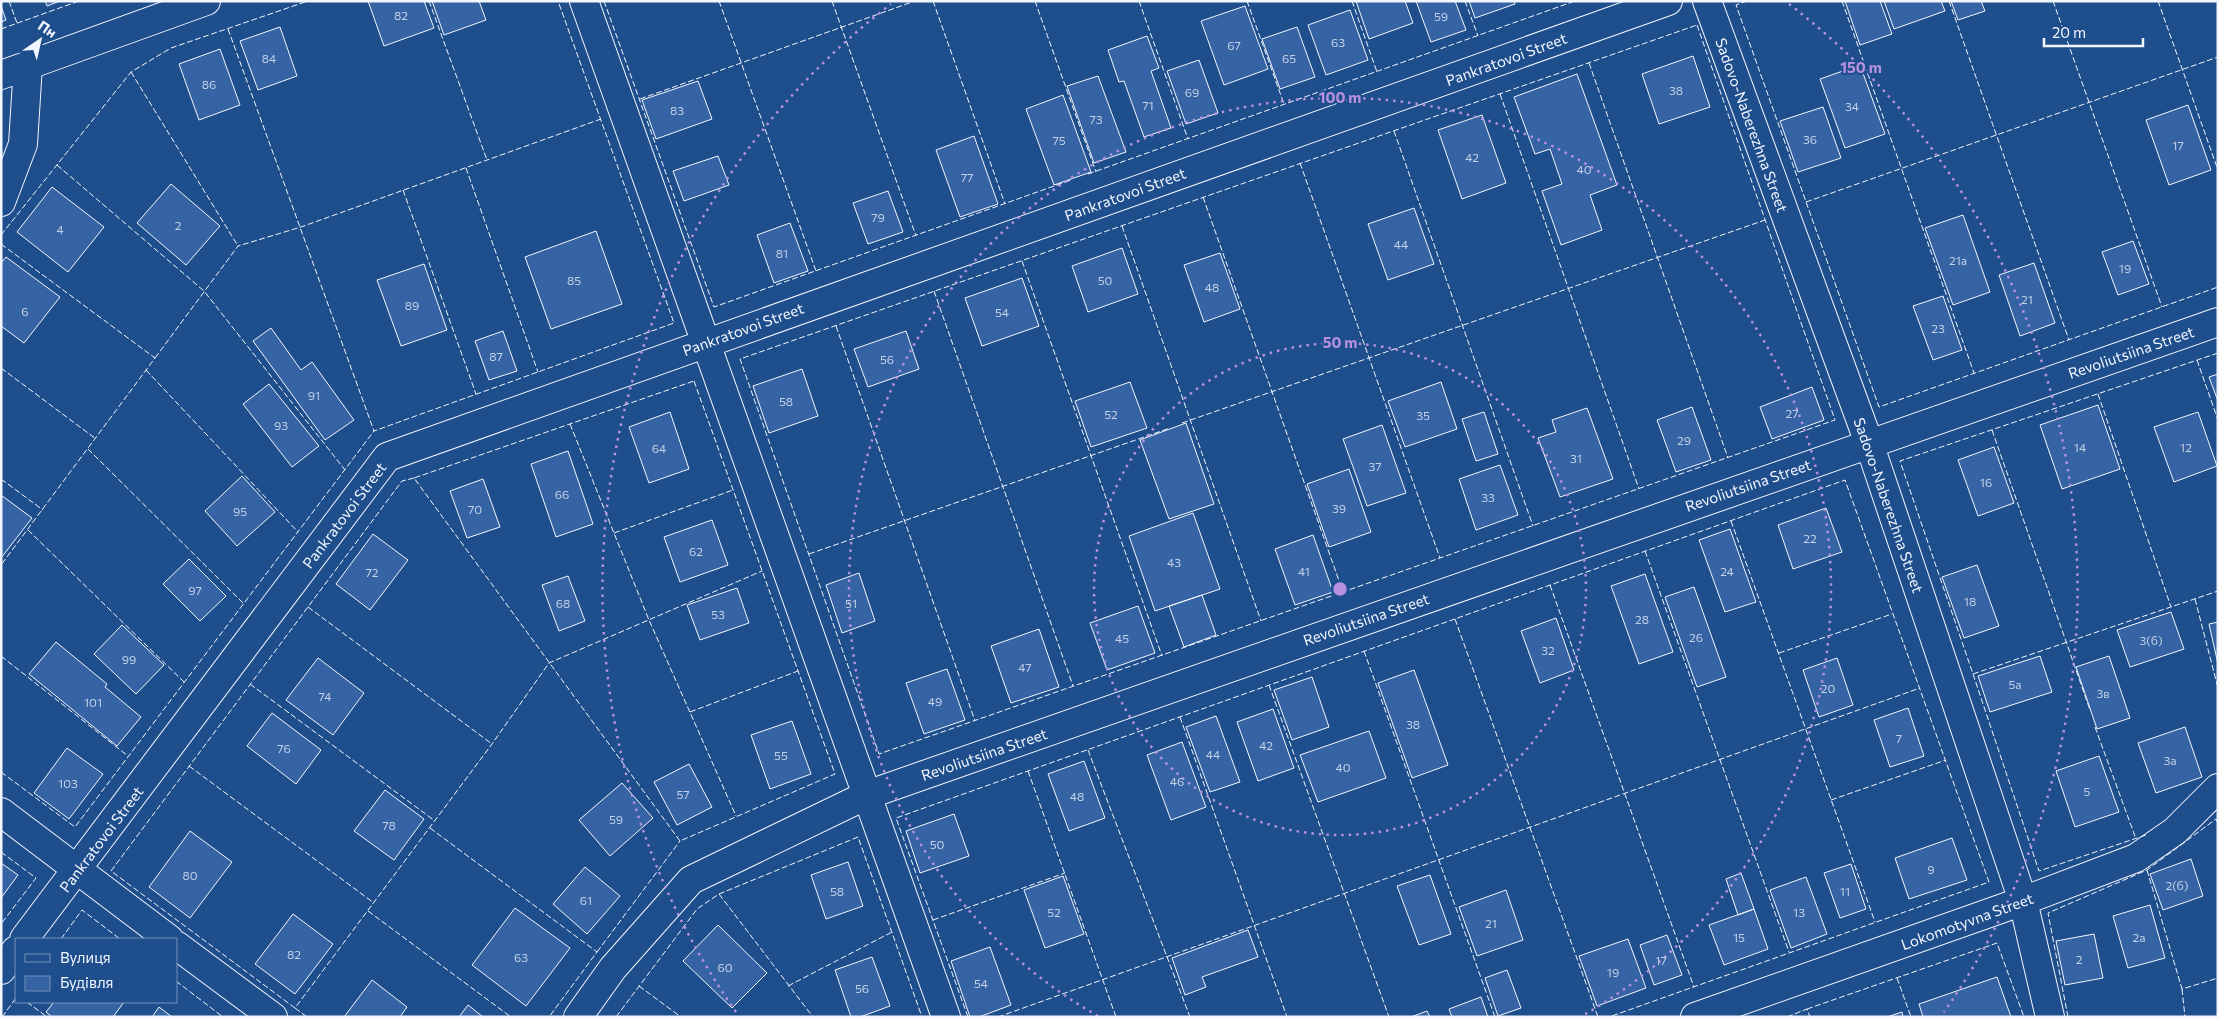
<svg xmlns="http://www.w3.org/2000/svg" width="2219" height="1018" font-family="Commissioner,sans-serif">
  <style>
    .building { fill: #3563a3; stroke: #f2f6ff }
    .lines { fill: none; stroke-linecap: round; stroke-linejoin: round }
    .minor-casing { stroke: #f2f6ff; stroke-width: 30 }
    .minor { stroke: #1f4e8c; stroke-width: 28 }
    .fence { stroke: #f2f6ff; stroke-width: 1; stroke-dasharray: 6 2.5; stroke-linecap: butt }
    .ring { fill: none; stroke: #b691df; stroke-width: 2.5; stroke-dasharray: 2.5 5 }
    .labels { text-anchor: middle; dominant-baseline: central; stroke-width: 4; stroke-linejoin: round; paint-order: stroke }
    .number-label { font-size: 12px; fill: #c3d1e8 }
    .street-label { font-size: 15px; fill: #f2f6ff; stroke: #1f4e8c }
    .centre { fill: #b691df; stroke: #1f4e8c; stroke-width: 2.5 }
    .ring-label { font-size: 15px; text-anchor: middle; font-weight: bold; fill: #b691df; stroke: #1f4e8c; stroke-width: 4; stroke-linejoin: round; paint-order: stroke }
  </style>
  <rect width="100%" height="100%" fill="#1f4e8c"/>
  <path class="building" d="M45,1h15l-13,5z
    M368,1h56l10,27 -50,18z
    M432,1h47l7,19 -42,15z
    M1356,1h49l8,22 -44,16z
    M1416,1h39l11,29 -35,12z
    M1469,1h45l1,3 -40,14z
    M1845,1h35l12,33 -32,11z
    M1884,1h57l4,10 -51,18z
    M1951,1h30l4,10 -27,9z
    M1,6l5,14 -5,2z
    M1245,6l23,63 -44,16 -23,-64z
    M1350,10l18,50 -42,15 -18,-50z
    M280,27l17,49 -39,14 -18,-49z
    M1297,27l18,50 -35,12 -18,-50z
    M1147,36l12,32 -8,3 20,57 -27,9 -20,-56 -5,1 -11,-32z
    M220,49l20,56 -41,15 -20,-56z
    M1693,56l17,51 -51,17 -17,-50z
    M1199,60l19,53 -32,11 -19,-53z
    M1860,65l25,69 -40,14 -25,-69z
    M1577,74l40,111 -27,10 12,35 -41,15 -19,-54 20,-7 -12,-35 -15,5 -21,-57z
    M1098,76l28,76 -32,11 -27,-77z
    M698,81l14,38 -56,20 -14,-39z
    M1063,95l28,77 -37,13 -28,-76z
    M2188,105l23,65 -42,15 -23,-65z
    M1823,107l18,51 -43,14 -18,-51z
    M1482,115l24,68 -44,16 -24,-69z
    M974,136l24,68 -38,13 -24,-67z
    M718,156l11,29 -45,16 -11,-30z
    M171,184l49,42 -34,39 -49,-42z
    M52,187l52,40 -36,45 -51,-40z
    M888,191l15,41 -35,12 -15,-41z
    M1414,208l20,56 -46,16 -20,-56z
    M1963,215l27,77 -37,13 -28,-77z
    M790,223l18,48 -34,12 -17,-48z
    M596,231l26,73 -71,25 -26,-72z
    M2133,241l16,43 -31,11 -16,-43z
    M1122,248l16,46 -50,18 -16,-46z
    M1220,253l20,56 -36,13 -20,-57z
    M6,257l54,40 -36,46 -23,-17v-63z
    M2034,263l21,60 -35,13 -21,-61z
    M424,264l23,66 -46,16 -24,-66z
    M1022,278l17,48 -57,20 -17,-48z
    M1943,296l19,54 -29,10 -20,-54z
    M271,328l30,42 11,-8 42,58 -29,20 -72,-99z
    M503,331l14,40 -28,9 -14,-39z
    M906,331l13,38 -51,18 -14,-38z
    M802,369l16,47 -49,17 -16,-47z
    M2218,374v27l-9,-24z
    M1130,382l17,46 -56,19 -16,-46z
    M1441,382l16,47 -52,18 -17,-46z
    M269,384l50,62 -27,21 -49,-63z
    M1812,387l12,33 -52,19 -12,-32z
    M2098,405l22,64 -58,20 -22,-64z
    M1692,407l19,53 -35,12 -19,-52z
    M1587,408l26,71 -53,18 -22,-59 18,-6 -4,-12z
    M670,412l19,57 -40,14 -20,-56z
    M1484,412l14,42 -22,7 -14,-42z
    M2198,412l19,54 -43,16 -20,-55z
    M1186,423l28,81 -45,15 -29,-79z
    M1382,425l24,68 -39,13 -24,-67z
    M1994,447l20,56 -36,13 -20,-56z
    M568,451l25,73 -37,13 -25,-73z
    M1500,465l18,50 -42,15 -17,-51z
    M1349,469l22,63 -42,15 -22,-63z
    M242,476l33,36 -38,34 -32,-35z
    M483,479l17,48 -33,11 -17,-47z
    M1,495l31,23 -31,40z
    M1826,508l16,44 -49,17 -15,-44z
    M1193,513l27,76 -65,22 -26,-75z
    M712,520l16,45 -48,17 -16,-45z
    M1730,529l26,73 -31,10 -26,-72z
    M373,534l35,26 -38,50 -34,-26z
    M1313,535l20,57 -38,13 -20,-56z
    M189,559l37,37 -26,25 -37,-37z
    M1977,565l22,61 -35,12 -22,-61z
    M859,573l16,48 -33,12 -16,-48z
    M1645,574l28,78 -34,12 -28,-78z
    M568,576l17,45 -26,10 -17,-46z
    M1694,587l32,90 -29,10 -32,-90z
    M737,588l12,35 -49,17 -13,-35z
    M1202,595l14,40 -32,12 -15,-41z
    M1138,606l17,47 -48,17 -17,-47z
    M2171,612l13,37 -54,18 -13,-37z
    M1556,618l18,52 -34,13 -19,-52z
    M2218,622v42l-9,-40z
    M122,625l42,40 -28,29 -42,-40z
    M1039,629l20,58 -48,16 -20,-57z
    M56,642l51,42 -2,3 36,30 -24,29 -88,-72z
    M2040,656l12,36 -62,20 -12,-36z
    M2109,656l21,62 -33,11 -21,-62z
    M318,658l46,35 -31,42 -47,-35z
    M1837,658l16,47 -34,12 -16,-47z
    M947,669l18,51 -41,14 -18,-51z
    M1414,670l34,95 -36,13 -34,-95z
    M1312,677l17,50 -37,13 -18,-50z
    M1908,708l16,48 -34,11 -16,-47z
    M1273,709l21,59 -36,13 -21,-59z
    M272,713l49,37 -25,34 -49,-38z
    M1216,716l24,66 -30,10 -24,-65z
    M792,721l19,53 -41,15 -19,-54z
    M2185,727l17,50 -46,16 -18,-50z
    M1369,731l17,47 -68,24 -18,-47z
    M1182,742l24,65 -35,13 -24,-65z
    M67,748l36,26 -34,45 -35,-26z
    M2099,756l20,56 -44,15 -19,-56z
    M1084,761l21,57 -36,13 -21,-57z
    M689,764l23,43 -35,18 -23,-43z
    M622,783l31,35 -43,38 -31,-36z
    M385,790l39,29 -30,41 -40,-29z
    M954,814l15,42 -49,17 -14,-42z
    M190,831l42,31 -42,56 -41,-31z
    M1952,838l15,42 -58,19 -14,-41z
    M2191,859l12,37 -40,14 -13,-36z
    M848,862l15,44 -37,13 -15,-44z
    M1,863l17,12 -17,23z
    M1851,864l15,45 -26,9 -16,-45z
    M585,867l35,29 -33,38 -34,-30z
    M1741,873l13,36 -16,6 -12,-36z
    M1430,875l21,59 -32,11 -22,-59z
    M1063,876l21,58 -39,14 -21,-58z
    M1806,877l21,57 -36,14 -21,-58z
    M1506,890l17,50 -46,16 -18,-49z
    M2150,905l15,53 -37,10 -15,-52z
    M515,908l55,40 -44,58 -54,-41z
    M1754,909l14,40 -44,16 -15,-40z
    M293,914l40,30 -38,50 -40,-30z
    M718,925l49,48 -35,35 -49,-47z
    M1248,930l10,27 -56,20 4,10 -21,8 -13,-37z
    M2094,934l9,44 -38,7 -9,-44z
    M1667,935l15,40 -28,10 -14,-40z
    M1628,939l18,49 -49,18 -18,-50z
    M990,947l21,58 -32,12h-9l-19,-56z
    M872,957l18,49 -30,11h-9l-16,-47z
    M1507,970l14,38 -23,8 -13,-38z
    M1997,977l14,40h-88l-4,-13z
    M372,980l35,27 -7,10h-56z
    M1481,997l7,20h-36l-3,-8z
    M54,1002h70l-11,15h-61l-6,-5z
    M468,1005l15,12h-24z
    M159,1007l13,10h-20z
    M1427,1011l3,6h-19z
    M1902,1012l1,5h-16z"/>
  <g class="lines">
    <g class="minor-casing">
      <path id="minor" d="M584,1l362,1016
        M1707,1l162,442 154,458 27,116
        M1,75l205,-74
        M1,202l22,-58 5,-79
        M1,812l168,127
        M24,939l363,-482 1281,-456
        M176,945l97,72
        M1,970l15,-20
        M578,1017l35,-49 78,-88 176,-85 1351,-473
        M1695,1017l328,-116 113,-43 39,-27 43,-43"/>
    </g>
    <use href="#minor" class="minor"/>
    <path class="fence" d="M9,1l8,22
      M429,1l58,159
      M604,1l110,306 357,-127
      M719,1l97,270
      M832,1l84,235
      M933,1l72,203
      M1035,1l61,171
      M1139,1l49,138
      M1247,1l37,103
      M1352,1l25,71
      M1465,1l13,35
      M1747,1l-11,4 143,402 339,-120
      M1842,1l132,372
      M1949,1l120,339
      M2053,1l109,306
      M2158,1l60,169
      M1697,25l138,395 -956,334 -139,-395z
      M1,29l78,-28
      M228,29l146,402 300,-108 -116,-322
      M1589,63l139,395
      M131,72l107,174
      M1500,94l139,395
      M640,99l275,-98
      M1394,131l139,395
      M1300,163l140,395
      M57,165l147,126 141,179
      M466,168l72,204
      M1088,174l487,-173
      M403,190l73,204
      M1203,197l140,395
      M1806,202l412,-145
      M1122,226l139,395
      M1,235l130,-163 40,-24 137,-47
      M1,244l154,114 -154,207
      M1022,261l140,395
      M934,291l139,395
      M836,326l139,395
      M2218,353l-318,108 73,213 245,-83
      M155,358l83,-112 63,-19 300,-108
      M2197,360l21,60
      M1,368l95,71
      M146,370l152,162
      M694,381l141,393 -155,67 -266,-363z
      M2098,394l73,213
      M1182,423l583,-203
      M570,424l79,196 87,196
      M1992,430l98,280
      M88,449l156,155
      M414,478l-12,3 -291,390 184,137 197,-264 57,-81 213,-92
      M1,479l42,31
      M1731,521l144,401
      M28,530l156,152
      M614,533l119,-43
      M1645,551l144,401
      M809,554l361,-126
      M1550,585l144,402
      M2195,599l23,89
      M308,607l184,137
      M1455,619l143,398
      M1364,651l131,366
      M1779,653l113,-39
      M1,656l127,100
      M1973,674l66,197 107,-36
      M250,684l185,137
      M1269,685l120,332
      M690,712l108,-41
      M1180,717l107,300
      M2095,727l41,112
      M1088,750l102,267
      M189,766l185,137
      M1028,771l88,246
      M1,772l74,55 299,-396
      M1831,800l115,-40
      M430,828l167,124 -48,65
      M1,852l35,26 -35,46
      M2147,870l35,119 36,-11
      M719,894l94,123
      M368,911l143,106
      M933,920l132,-47
      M61,939l21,-29 38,29
      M597,952l83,-111
      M1897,978l14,39
      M176,981l47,36
      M639,986l42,31
      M788,986l104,-54
      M2182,989l3,28
      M27,1002l20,15
      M295,1008l12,9
      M1807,1009l190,-66 27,74
      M2,1017l14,-19
      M616,1017l81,-108 22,-15 139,-57 64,180
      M968,1017l-72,-199 949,-338 144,402 -380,135
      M998,1017l922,-329
      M1787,1017l20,-8 3,8
      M2068,1017l-20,-104 99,-43 69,-51 2,5"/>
  </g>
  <g class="ring">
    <circle cx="1340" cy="589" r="246"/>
    <path d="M1098 1016A491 491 0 1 1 1582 1016"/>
    <path d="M736 1012A737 737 0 0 1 891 4M1789 4A737 737 0 0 1 1944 1012"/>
  </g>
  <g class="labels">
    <g class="number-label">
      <text x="401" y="15">82</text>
      <text x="1441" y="16">59</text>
      <text x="1338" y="42">63</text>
      <text x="1234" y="45">67</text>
      <text x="269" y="58">84</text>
      <text x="1289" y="58">65</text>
      <text x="209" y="84">86</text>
      <text x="1676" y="90">38</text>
      <text x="1192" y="92">69</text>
      <text x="1148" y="105">71</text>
      <text x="1852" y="106">34</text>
      <text x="677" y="110">83</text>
      <text x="1096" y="119">73</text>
      <text x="1810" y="139">36</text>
      <text x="1059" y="140">75</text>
      <text x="2178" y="145">17</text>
      <text x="1472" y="157">42</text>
      <text x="1584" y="169">40</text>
      <text x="967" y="177">77</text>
      <text x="878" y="217">79</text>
      <text x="178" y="225">2</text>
      <text x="60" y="229">4</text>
      <text x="1401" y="244">44</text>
      <text x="782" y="253">81</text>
      <text x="1958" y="260">21а</text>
      <text x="2125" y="268">19</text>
      <text x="574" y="280">85</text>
      <text x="1105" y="280">50</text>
      <text x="1212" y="287">48</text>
      <text x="2027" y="299">21</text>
      <text x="412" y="305">89</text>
      <text x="25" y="311">6</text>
      <text x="1002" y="312">54</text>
      <text x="1938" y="328">23</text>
      <text x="496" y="356">87</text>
      <text x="887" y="359">56</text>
      <text x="314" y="395">91</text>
      <text x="786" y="401">58</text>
      <text x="1792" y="413">27</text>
      <text x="1111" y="414">52</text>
      <text x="1423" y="415">35</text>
      <text x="281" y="425">93</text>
      <text x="1684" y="440">29</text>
      <text x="2080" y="447">14</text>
      <text x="2186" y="447">12</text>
      <text x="659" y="448">64</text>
      <text x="1576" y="458">31</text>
      <text x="1375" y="466">37</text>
      <text x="1986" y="482">16</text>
      <text x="562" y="494">66</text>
      <text x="1488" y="497">33</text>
      <text x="1339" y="508">39</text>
      <text x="475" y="509">70</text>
      <text x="240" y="511">95</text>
      <text x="1810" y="538">22</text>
      <text x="696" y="551">62</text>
      <text x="1174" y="562">43</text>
      <text x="1304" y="571">41</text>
      <text x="1727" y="571">24</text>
      <text x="372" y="572">72</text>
      <text x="195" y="590">97</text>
      <text x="1970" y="601">18</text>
      <text x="563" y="603">68</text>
      <text x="851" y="603">51</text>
      <text x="718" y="614">53</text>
      <text x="1642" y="619">28</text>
      <text x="1696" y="637">26</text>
      <text x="1122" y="638">45</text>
      <text x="2151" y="640">3(б)</text>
      <text x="1548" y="650">32</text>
      <text x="129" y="659">99</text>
      <text x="1025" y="667">47</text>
      <text x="2015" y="684">5а</text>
      <text x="1828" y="688">20</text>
      <text x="2103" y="693">3в</text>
      <text x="325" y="696">74</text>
      <text x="935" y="701">49</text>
      <text x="93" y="702">101</text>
      <text x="1413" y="724">38</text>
      <text x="1899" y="738">7</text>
      <text x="1266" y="745">42</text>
      <text x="284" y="748">76</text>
      <text x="1213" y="754">44</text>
      <text x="781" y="755">55</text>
      <text x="2170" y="760">3а</text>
      <text x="1343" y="767">40</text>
      <text x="1177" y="781">46</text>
      <text x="68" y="783">103</text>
      <text x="2087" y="791">5</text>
      <text x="683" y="794">57</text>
      <text x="1077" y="796">48</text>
      <text x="616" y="819">59</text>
      <text x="389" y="825">78</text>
      <text x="937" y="844">50</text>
      <text x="1931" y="869">9</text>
      <text x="190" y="875">80</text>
      <text x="2177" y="885">2(б)</text>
      <text x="837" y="891">58</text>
      <text x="1845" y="891">11</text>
      <text x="586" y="900">61</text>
      <text x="1054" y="912">52</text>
      <text x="1799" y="912">13</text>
      <text x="1491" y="923">21</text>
      <text x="1739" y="937">15</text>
      <text x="2139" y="937">2а</text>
      <text x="294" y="954">82</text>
      <text x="521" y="957">63</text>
      <text x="2079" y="959">2</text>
      <text x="1661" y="960">17</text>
      <text x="725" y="967">60</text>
      <text x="1613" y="972">19</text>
      <text x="981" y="983">54</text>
      <text x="862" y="988">56</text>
    </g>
    <g class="street-label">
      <text transform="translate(1506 59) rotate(-20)">Pankratovoi Street</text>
      <text transform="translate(1752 125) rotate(70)">Sadovo-Naberezhna Street</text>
      <text transform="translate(1125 194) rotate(-20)">Pankratovoi Street</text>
      <text transform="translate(743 329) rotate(-20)">Pankratovoi Street</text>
      <text transform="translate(2131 352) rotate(-19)">Revoliutsiina Street</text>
      <text transform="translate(1748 485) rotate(-19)">Revoliutsiina Street</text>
      <text transform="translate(1889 505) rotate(71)">Sadovo-Naberezhna Street</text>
      <text transform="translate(344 515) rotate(-53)">Pankratovoi Street</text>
      <text transform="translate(1366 619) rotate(-19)">Revoliutsiina Street</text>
      <text transform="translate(984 754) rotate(-19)">Revoliutsiina Street</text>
      <text transform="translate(101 839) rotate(-53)">Pankratovoi Street</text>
      <text transform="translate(1967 921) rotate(-20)">Lokomotyvna Street</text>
    </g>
  </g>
  <circle cx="1340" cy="589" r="8" class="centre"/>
  <g class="ring-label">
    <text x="1861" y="73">150 m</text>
    <text x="1340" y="103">100 m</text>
    <text x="1340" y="348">50 m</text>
  </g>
  <rect width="2219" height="1018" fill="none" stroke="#f2f6ff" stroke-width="5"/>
  <rect x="15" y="938" width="162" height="65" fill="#1f4e8c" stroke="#7391ba"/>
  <rect x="25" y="954" width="25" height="8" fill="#1f4e8c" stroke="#7391ba"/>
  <text x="60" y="963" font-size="15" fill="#f2f6ff">Вулиця</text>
  <rect x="25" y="976" width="25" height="15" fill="#3563a3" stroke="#7391ba"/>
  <text x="60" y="988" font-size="15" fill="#f2f6ff">Будівля</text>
  <g transform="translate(40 40) rotate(34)" stroke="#1f4e8c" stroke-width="4" paint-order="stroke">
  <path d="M0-4L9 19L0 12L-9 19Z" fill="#f2f6ff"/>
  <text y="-8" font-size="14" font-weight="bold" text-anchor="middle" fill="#f2f6ff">Пн</text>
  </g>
  <path d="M2044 38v8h99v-8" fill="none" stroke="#f2f6ff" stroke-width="2.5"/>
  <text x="2052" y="38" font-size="15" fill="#f2f6ff" stroke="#1f4e8c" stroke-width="4" paint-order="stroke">20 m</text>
</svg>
